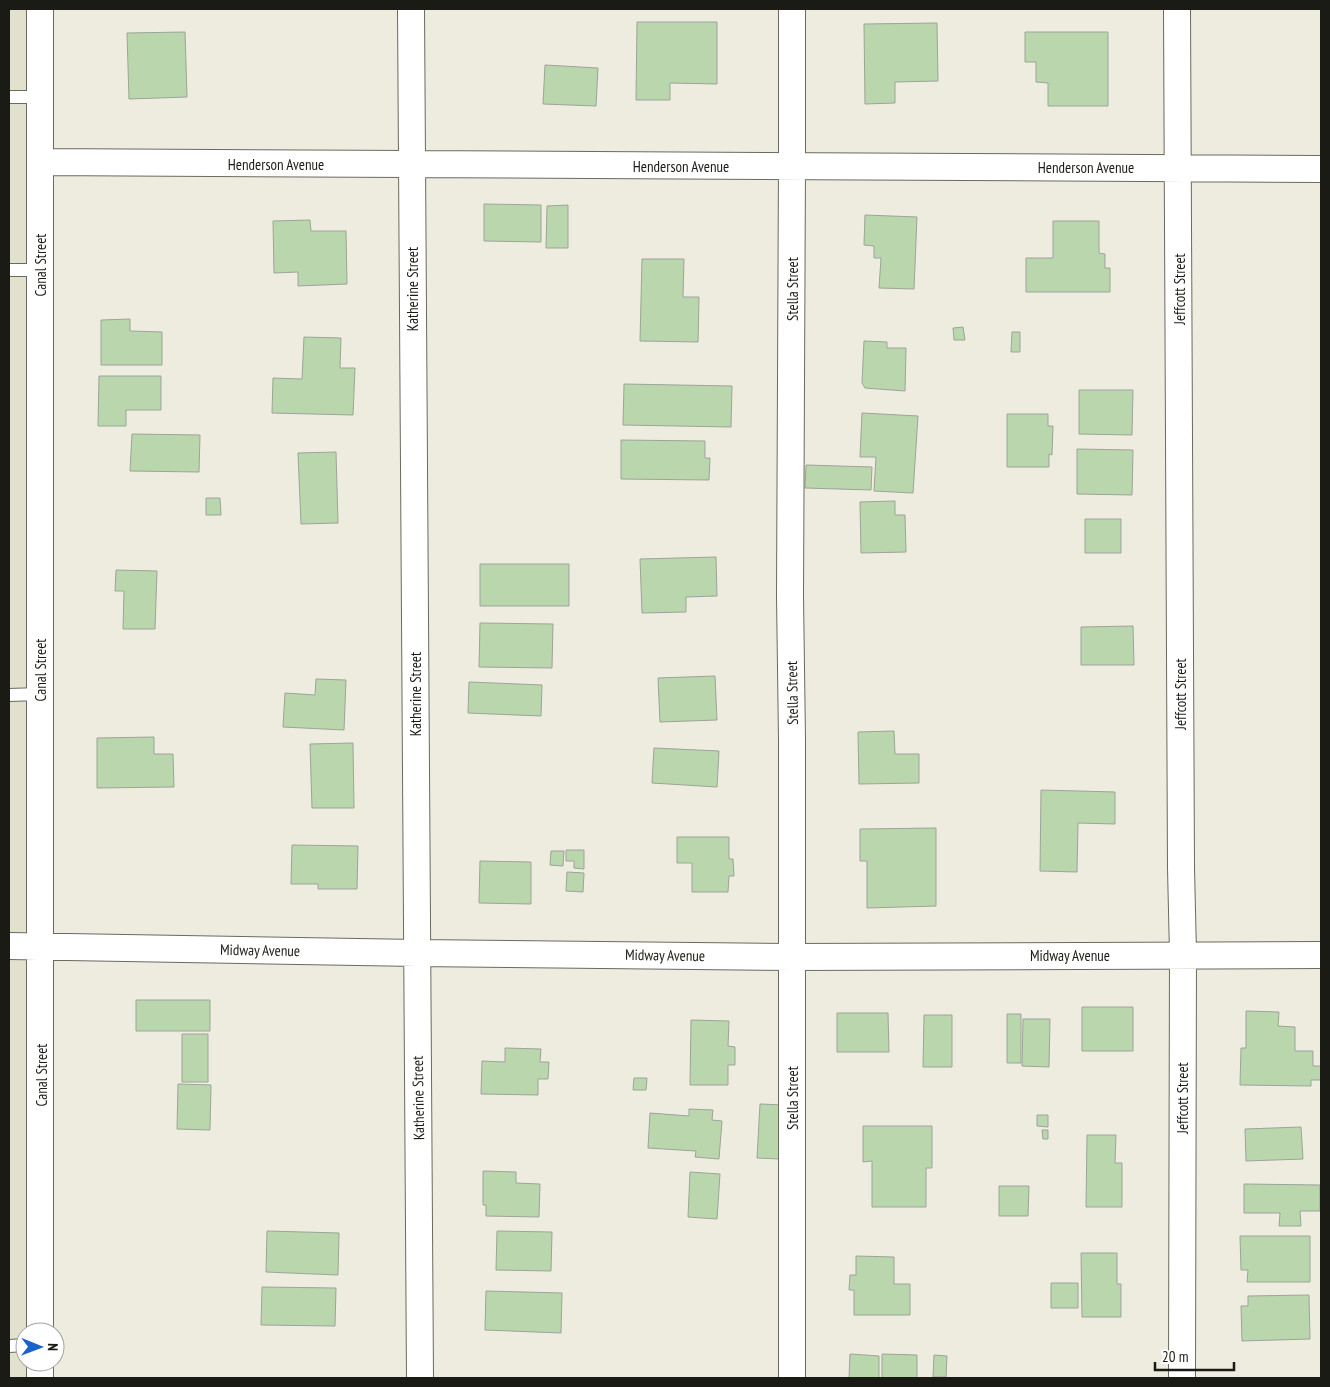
<svg xmlns="http://www.w3.org/2000/svg" width="1330" height="1387" font-family="'PT Sans Narrow',sans-serif">
  <style>
    .built { fill: #e2e1cd }
    .building { fill: #bad6ac; stroke: #9da499 }
    .lines { fill: none; stroke-linecap: round; stroke-linejoin: round }
    .lane-casing { stroke: #6b6a5f; stroke-width: 14 }
    .street-casing { stroke: #6b6a5f; stroke-width: 28 }
    .lane { stroke: #fff; stroke-width: 12 }
    .street { stroke: #fff; stroke-width: 26 }
    .labels { text-anchor: middle; dominant-baseline: central; stroke-width: 4; stroke-linejoin: round; paint-order: stroke }
    .street-label { font-size: 15px; fill: #1b1b16; stroke: #fff }
  </style>
  <rect width="100%" height="100%" fill="#edecdf"/>
  <path class="built" d="M9,9h28v1323h-12v30h12v16h-28z"/>
  <path class="building" d="M637,22h80v62l-47,-1v17h-34z
    M937,23l1,58 -43,1v21l-30,1 -1,-80z
    M185,32l2,65 -58,2 -2,-66z
    M1025,32h83v74h-60v-23l-12,-1v-20h-11z
    M545,65l53,3 -2,38 -53,-2z
    M484,204l57,1v37l-57,-1z
    M568,205v43h-22l1,-42z
    M865,215l52,2 -3,72 -35,-1 2,-30h-7v-12l-10,-1z
    M310,220l1,11h35l1,53 -49,2v-14l-24,1 -1,-52z
    M1053,221h46v32l6,1v14h5v24h-84v-34h27z
    M642,259h42l-1,38h16l-1,45 -58,-1z
    M130,319v12l32,1v33h-61v-45z
    M963,327l2,13h-11l-1,-12z
    M1012,332h8v20h-9z
    M304,337l37,1 -1,30h15l-2,47 -81,-2 1,-35 29,1z
    M864,341l23,1v6h19l-1,43 -40,-3 -3,-5z
    M99,376h62v34h-35v16h-28z
    M624,384l108,2 -1,41 -108,-2z
    M1079,390h54l-1,45 -53,-1z
    M862,413l56,3 -5,77 -39,-2 2,-34h-16z
    M1007,414h41v12h5l-1,29 -3,-1v13h-42z
    M132,434l68,1 -1,37 -69,-1z
    M621,440l84,1v17h5l-1,22 -88,-1z
    M1077,449l56,1 -1,45 -55,-1z
    M336,452l2,71 -37,1 -3,-71z
    M806,465l66,2 -1,23 -66,-2z
    M206,498h14l1,17h-15z
    M895,501v14h10l1,37 -45,1 -1,-51z
    M1085,519h36v34h-36z
    M716,557l1,39 -31,1v15l-44,1 -2,-54z
    M480,564h89v42h-89z
    M116,570l41,1 -2,58h-32l1,-38h-9z
    M480,623l73,1 -1,44 -73,-1z
    M1133,626l1,39h-53v-38z
    M715,676l2,44 -57,2 -2,-44z
    M316,679l30,1 -2,50 -61,-3 2,-34 30,2z
    M469,682l73,3 -1,31 -73,-3z
    M894,731l1,23h24v29l-60,1 -1,-52z
    M154,737v17h19l1,33 -77,1v-50z
    M353,743l1,65h-42l-2,-64z
    M654,748l65,3 -2,36 -65,-4z
    M1041,790l74,2v32l-37,-1 -1,49 -37,-1z
    M936,828v78l-69,2v-47h-7v-32z
    M677,837h52v22h4l1,17h-5l-1,16h-36v-29h-15z
    M292,845l66,1 -1,43h-39v-5h-27z
    M566,850h18v19l-10,-1v-7h-8z
    M551,851h13l-1,15 -13,-1z
    M480,861l51,1v42l-52,-1z
    M567,872l17,1 -1,19 -17,-1z
    M136,1000h74v31h-74z
    M1082,1007h51v44h-51z
    M1246,1011l33,1 -1,14 17,1v24h18v15h8v14h-10v6l-71,-1 1,-37h5z
    M837,1013h51l1,39h-52z
    M1007,1014h14v49h-14z
    M924,1015h28v52h-29z
    M1023,1019h27l-1,48 -27,-1z
    M691,1020l38,1 -1,25 7,1v18h-7v20h-38z
    M182,1034h26v48h-26z
    M505,1048l36,1 -1,13h9l-1,17h-10v16l-57,-1 1,-33 23,1z
    M634,1078h13l-1,12h-13z
    M178,1084l33,1 -1,45 -33,-1z
    M760,1104l23,1 -4,54 -22,-1z
    M689,1109l24,1 -1,10 10,1 -3,38 -24,-2 1,-6 -48,-3 2,-35 39,3z
    M1037,1115h11v12l-11,-1z
    M863,1126h69v42h-6v39h-54v-46l-9,1z
    M1301,1127l2,32 -57,2 -1,-32z
    M1042,1130h6v9h-5z
    M1087,1135h29l-1,28h7v44h-36z
    M483,1171l33,1v11l24,1 -1,33 -53,-1v-11h-3z
    M690,1172l30,2 -3,45 -29,-2z
    M1244,1184l76,1v26h-20l1,15h-22l1,-13h-36z
    M999,1186h30l-1,30h-29z
    M267,1231l72,2 -1,42 -72,-3z
    M497,1231l55,1 -1,39 -55,-1z
    M1240,1236h70v46h-63l1,-12h-7z
    M1081,1253h36v31h4v33h-39z
    M856,1256l38,1v27h16v31h-56v-25h-5l1,-15h6z
    M1051,1283h27v25h-27z
    M262,1287l74,1 -1,38 -74,-1z
    M486,1291l76,2 -1,40 -76,-3z
    M1309,1295l1,44 -68,2 -1,-35h7v-10z
    M850,1354l29,2v22h-30z
    M882,1354l35,1v23h-35z
    M934,1355l13,1 -1,21h-13z"/>
  <g class="lines">
    <g class="lane-casing">
      <path id="lane" d="M9,97h31
        M9,270h32
        M9,695l31,-1
        M9,1346l16,-1"/>
    </g>
    <g class="street-casing">
      <path id="street" d="M40,9v1323
        M411,9l9,1369
        M792,9v156l-2,431 2,144v638
        M1177,9l4,859 2,86 -1,424
        M41,162l1280,7
        M9,946l408,7 375,4 529,-2
        M40,1378v-16"/>
    </g>
    <use href="#lane" class="lane"/>
    <use href="#street" class="street"/>
  </g>
  <g class="labels">
    <g class="street-label">
      <text x="276" y="164">Henderson Avenue</text>
      <text x="681" y="166">Henderson Avenue</text>
      <text x="1086" y="167">Henderson Avenue</text>
      <text transform="translate(40 265) rotate(-90)">Canal Street</text>
      <text transform="translate(412 289) rotate(-90)">Katherine Street</text>
      <text transform="translate(792 289) rotate(-90)">Stella Street</text>
      <text transform="translate(1179 289) rotate(-90)">Jeffcott Street</text>
      <text transform="translate(40 670) rotate(-90)">Canal Street</text>
      <text transform="translate(792 693) rotate(-91)">Stella Street</text>
      <text transform="translate(415 694) rotate(-90)">Katherine Street</text>
      <text transform="translate(1180 694) rotate(-90)">Jeffcott Street</text>
      <text transform="translate(260 950) rotate(1)">Midway Avenue</text>
      <text transform="translate(665 955) rotate(1)">Midway Avenue</text>
      <text x="1070" y="955">Midway Avenue</text>
      <text transform="translate(41 1075) rotate(-90)">Canal Street</text>
      <text transform="translate(418 1098) rotate(-91)">Katherine Street</text>
      <text transform="translate(792 1098) rotate(-90)">Stella Street</text>
      <text transform="translate(1182 1098) rotate(-90)">Jeffcott Street</text>
    </g>
  </g>
  <rect width="1330" height="1387" fill="none" stroke="#1b1b16" stroke-width="20"/>
  <g transform="translate(40 1347) rotate(91)"><circle r="24" fill="#ffffff" stroke="#a4a4a2"/>
  <path d="M0-4L9 19L0 12L-9 19Z" fill="#1862cd"/>
  <text y="-8" font-size="14" font-weight="bold" text-anchor="middle" fill="#1b1b16">N</text>
  </g>
  <path d="M1155 1362v8h79v-8" fill="none" stroke="#1b1b16" stroke-width="2.5"/>
  <text x="1162" y="1362" font-size="15" fill="#1b1b16" stroke="#ffffff" stroke-width="4" paint-order="stroke">20 m</text>
</svg>
